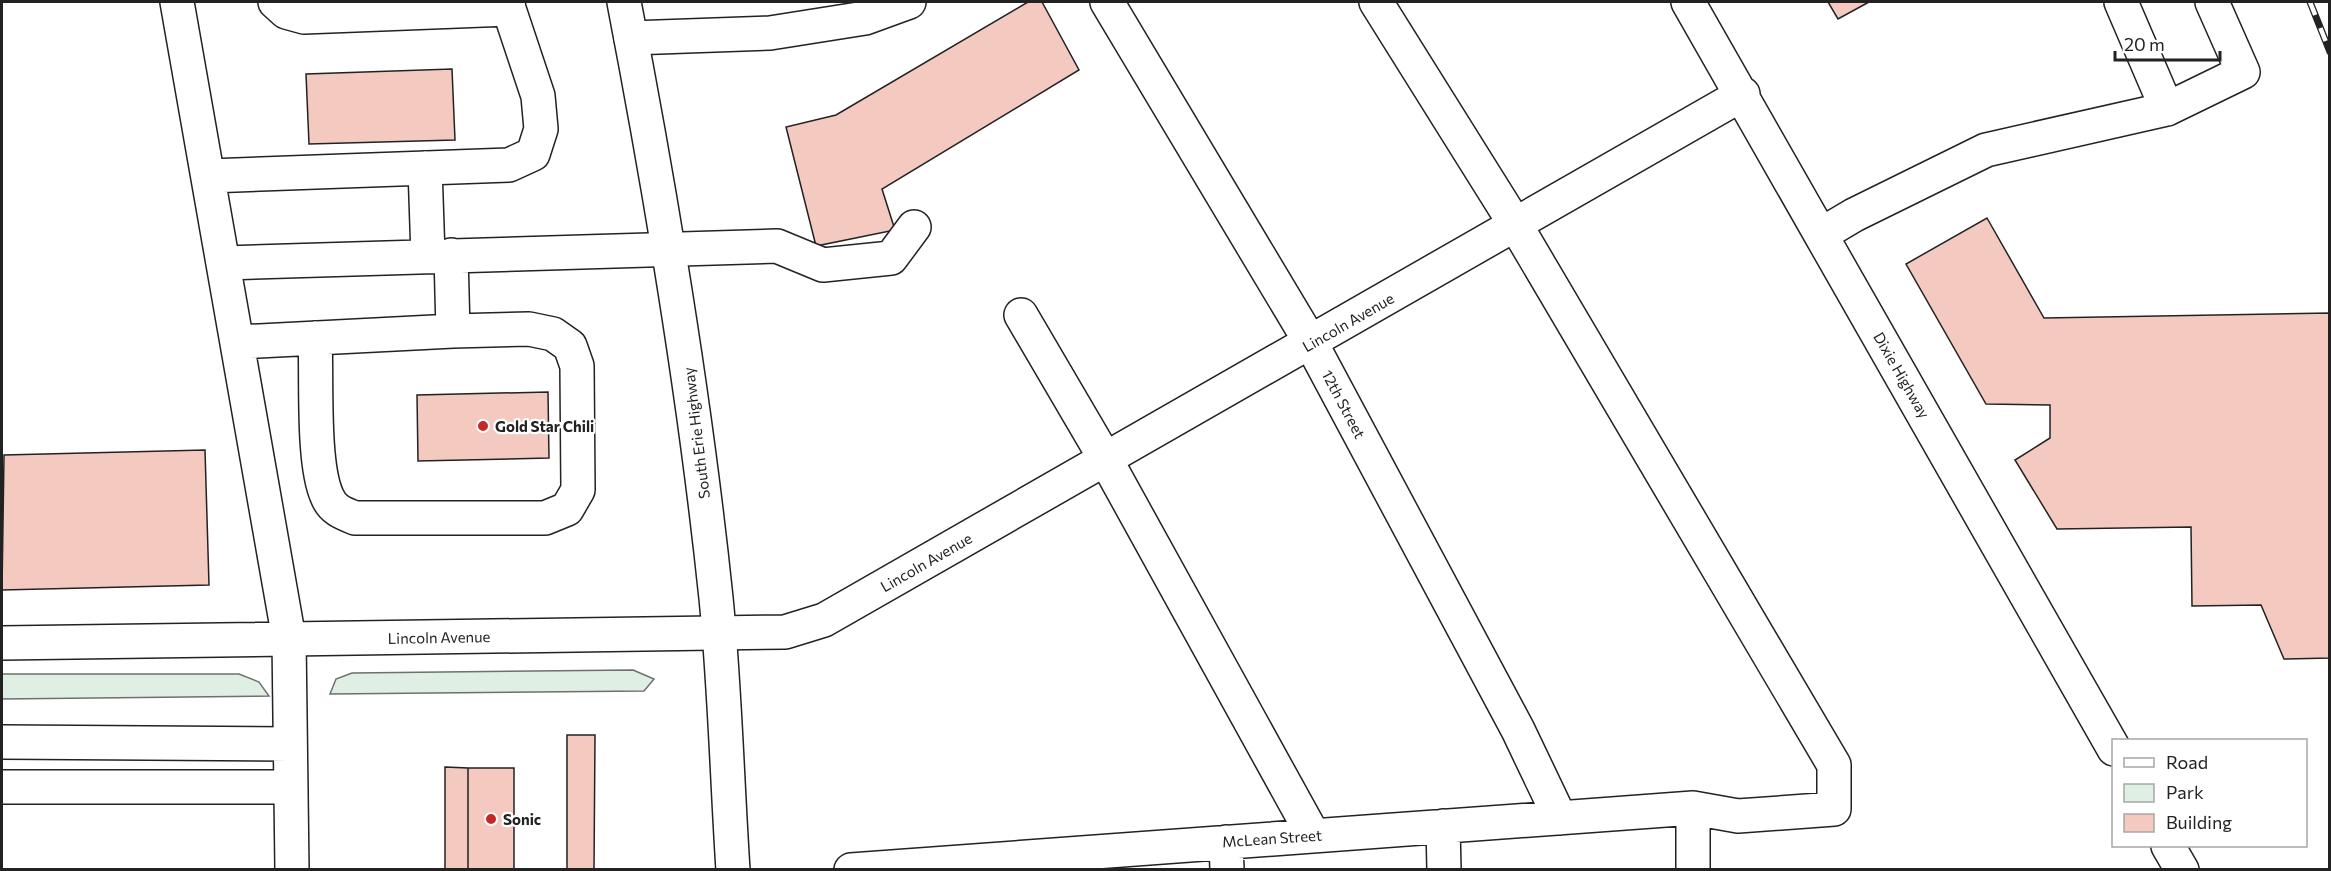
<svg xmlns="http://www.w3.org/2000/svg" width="2331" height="871" font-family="Commissioner,sans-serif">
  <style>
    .green { fill: #e0efe3; stroke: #6f6f6f; stroke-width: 1.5 }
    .building { fill: #f3c9c0; stroke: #222; stroke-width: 1.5 }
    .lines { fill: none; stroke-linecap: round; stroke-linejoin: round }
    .minor-casing { stroke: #222; stroke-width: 36 }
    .major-casing { stroke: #222; stroke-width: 36 }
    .minor { stroke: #fff; stroke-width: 33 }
    .major { stroke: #fff; stroke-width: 33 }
    .rail-casing { stroke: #222; stroke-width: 7 }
    .rail { stroke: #fff; stroke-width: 4.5; stroke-dasharray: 14; stroke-linecap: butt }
    .poi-dot { fill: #c62828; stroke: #fff; stroke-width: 2 }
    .labels { text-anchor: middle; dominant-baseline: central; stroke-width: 4.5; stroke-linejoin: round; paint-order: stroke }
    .street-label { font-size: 15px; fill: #222; stroke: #fff }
    .poi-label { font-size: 15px; font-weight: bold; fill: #222; stroke: #fff; text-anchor: start }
  </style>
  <rect width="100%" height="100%" fill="#fff"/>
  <path class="green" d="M633,670l21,9 -10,12 -314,3 6,-15 16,-6z
    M2,674h237l20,8 10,14 -267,3z"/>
  <path class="building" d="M1028,2h14l37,68 -197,119 13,41 -79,16 -30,-119 50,-12z
    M1828,2h41l-31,17z
    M452,69l3,71 -146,4 -3,-70z
    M1987,218l57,100 286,-5v345l-46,1 -23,-54 -69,1 -1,-79 -134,2 -42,-69 35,-22v-33l-64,-1 -80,-140z
    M548,392l1,66 -131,3 -1,-66z
    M205,450l4,135 -207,5 2,-135z
    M567,735h28l-1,135h-27z
    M445,767l23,1v102h-23z
    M468,768h46v102h-46z"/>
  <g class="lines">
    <g class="minor-casing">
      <path id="minor" d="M177,2l112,637 3,231
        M275,2l11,10 18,5 205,-8 -1,-7
        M1107,2l204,341 207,387 42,88
        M1688,2l426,747
        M2121,2l46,107
        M631,38l139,-5 95,-15 44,-16
        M425,168l3,88
        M209,176l300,-11 24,-11 8,-25 -3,-33 -29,-87
        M1822,234l32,-19 132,-65 181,-41 76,-37 -31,-70
        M225,263l552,-17 46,19 68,-7 23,-31
        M1021,315l85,145 207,375
        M315,338c2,40 -3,125 12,158 5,13 15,17 28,22h190l22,-9 11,-19 -1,-124 -7,-20 -17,-12 -24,-5 -76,2
        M239,342l214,-11 -2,-76
        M2,643l783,-11 39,-12 919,-526
        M2,742l288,2
        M2,787h289
        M1443,826l1,44
        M1226,842l1,28
        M2168,846l14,24
        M851,870l842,-62 45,8 96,-7v-44l-319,-541 -139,-222
        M1693,870v-62"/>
    </g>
    <g class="major-casing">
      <path id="major" d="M624,2c38,197 71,395 92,596 9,90 11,181 17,272"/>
    </g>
    <use href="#minor" class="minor"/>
    <use href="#major" class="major"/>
    <g class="rail-casing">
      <path id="rail" d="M2310,2l20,50"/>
    </g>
    <use href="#rail" class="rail"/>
  </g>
  <g class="poi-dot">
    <circle cx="483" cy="426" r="6"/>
    <circle cx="491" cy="819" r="6"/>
  </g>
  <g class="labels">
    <g class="street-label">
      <text transform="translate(1348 322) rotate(-30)">Lincoln Avenue</text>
      <text transform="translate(1902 375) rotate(60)">Dixie Highway</text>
      <text transform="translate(1344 404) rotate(62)">12th Street</text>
      <text transform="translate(696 433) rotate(-97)">South Erie Highway</text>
      <text transform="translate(926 562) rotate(-30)">Lincoln Avenue</text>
      <text transform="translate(439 637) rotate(-1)">Lincoln Avenue</text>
      <text transform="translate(1272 838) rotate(-4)">McLean Street</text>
    </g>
    <g class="poi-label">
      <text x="495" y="426">Gold Star Chili</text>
      <text x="503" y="819">Sonic</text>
    </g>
  </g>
  <rect width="2331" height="871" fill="none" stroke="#222222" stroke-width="6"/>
  <rect x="2112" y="739" width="195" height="108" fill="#ffffff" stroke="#a7a7a7" stroke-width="1.5"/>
  <rect x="2124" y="758" width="30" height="9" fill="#ffffff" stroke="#a7a7a7" stroke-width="1.5"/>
  <text x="2166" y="769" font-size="18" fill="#222222">Road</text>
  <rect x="2124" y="784" width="30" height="18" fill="#e0efe3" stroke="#a7a7a7" stroke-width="1.5"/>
  <text x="2166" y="799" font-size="18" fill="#222222">Park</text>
  <rect x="2124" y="814" width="30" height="18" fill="#f3c9c0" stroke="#a7a7a7" stroke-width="1.5"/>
  <text x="2166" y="829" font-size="18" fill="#222222">Building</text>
  <path d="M2115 51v9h105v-9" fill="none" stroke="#222222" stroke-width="3"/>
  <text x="2124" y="51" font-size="18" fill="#222222" stroke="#ffffff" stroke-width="4.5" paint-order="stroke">20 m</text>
</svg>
